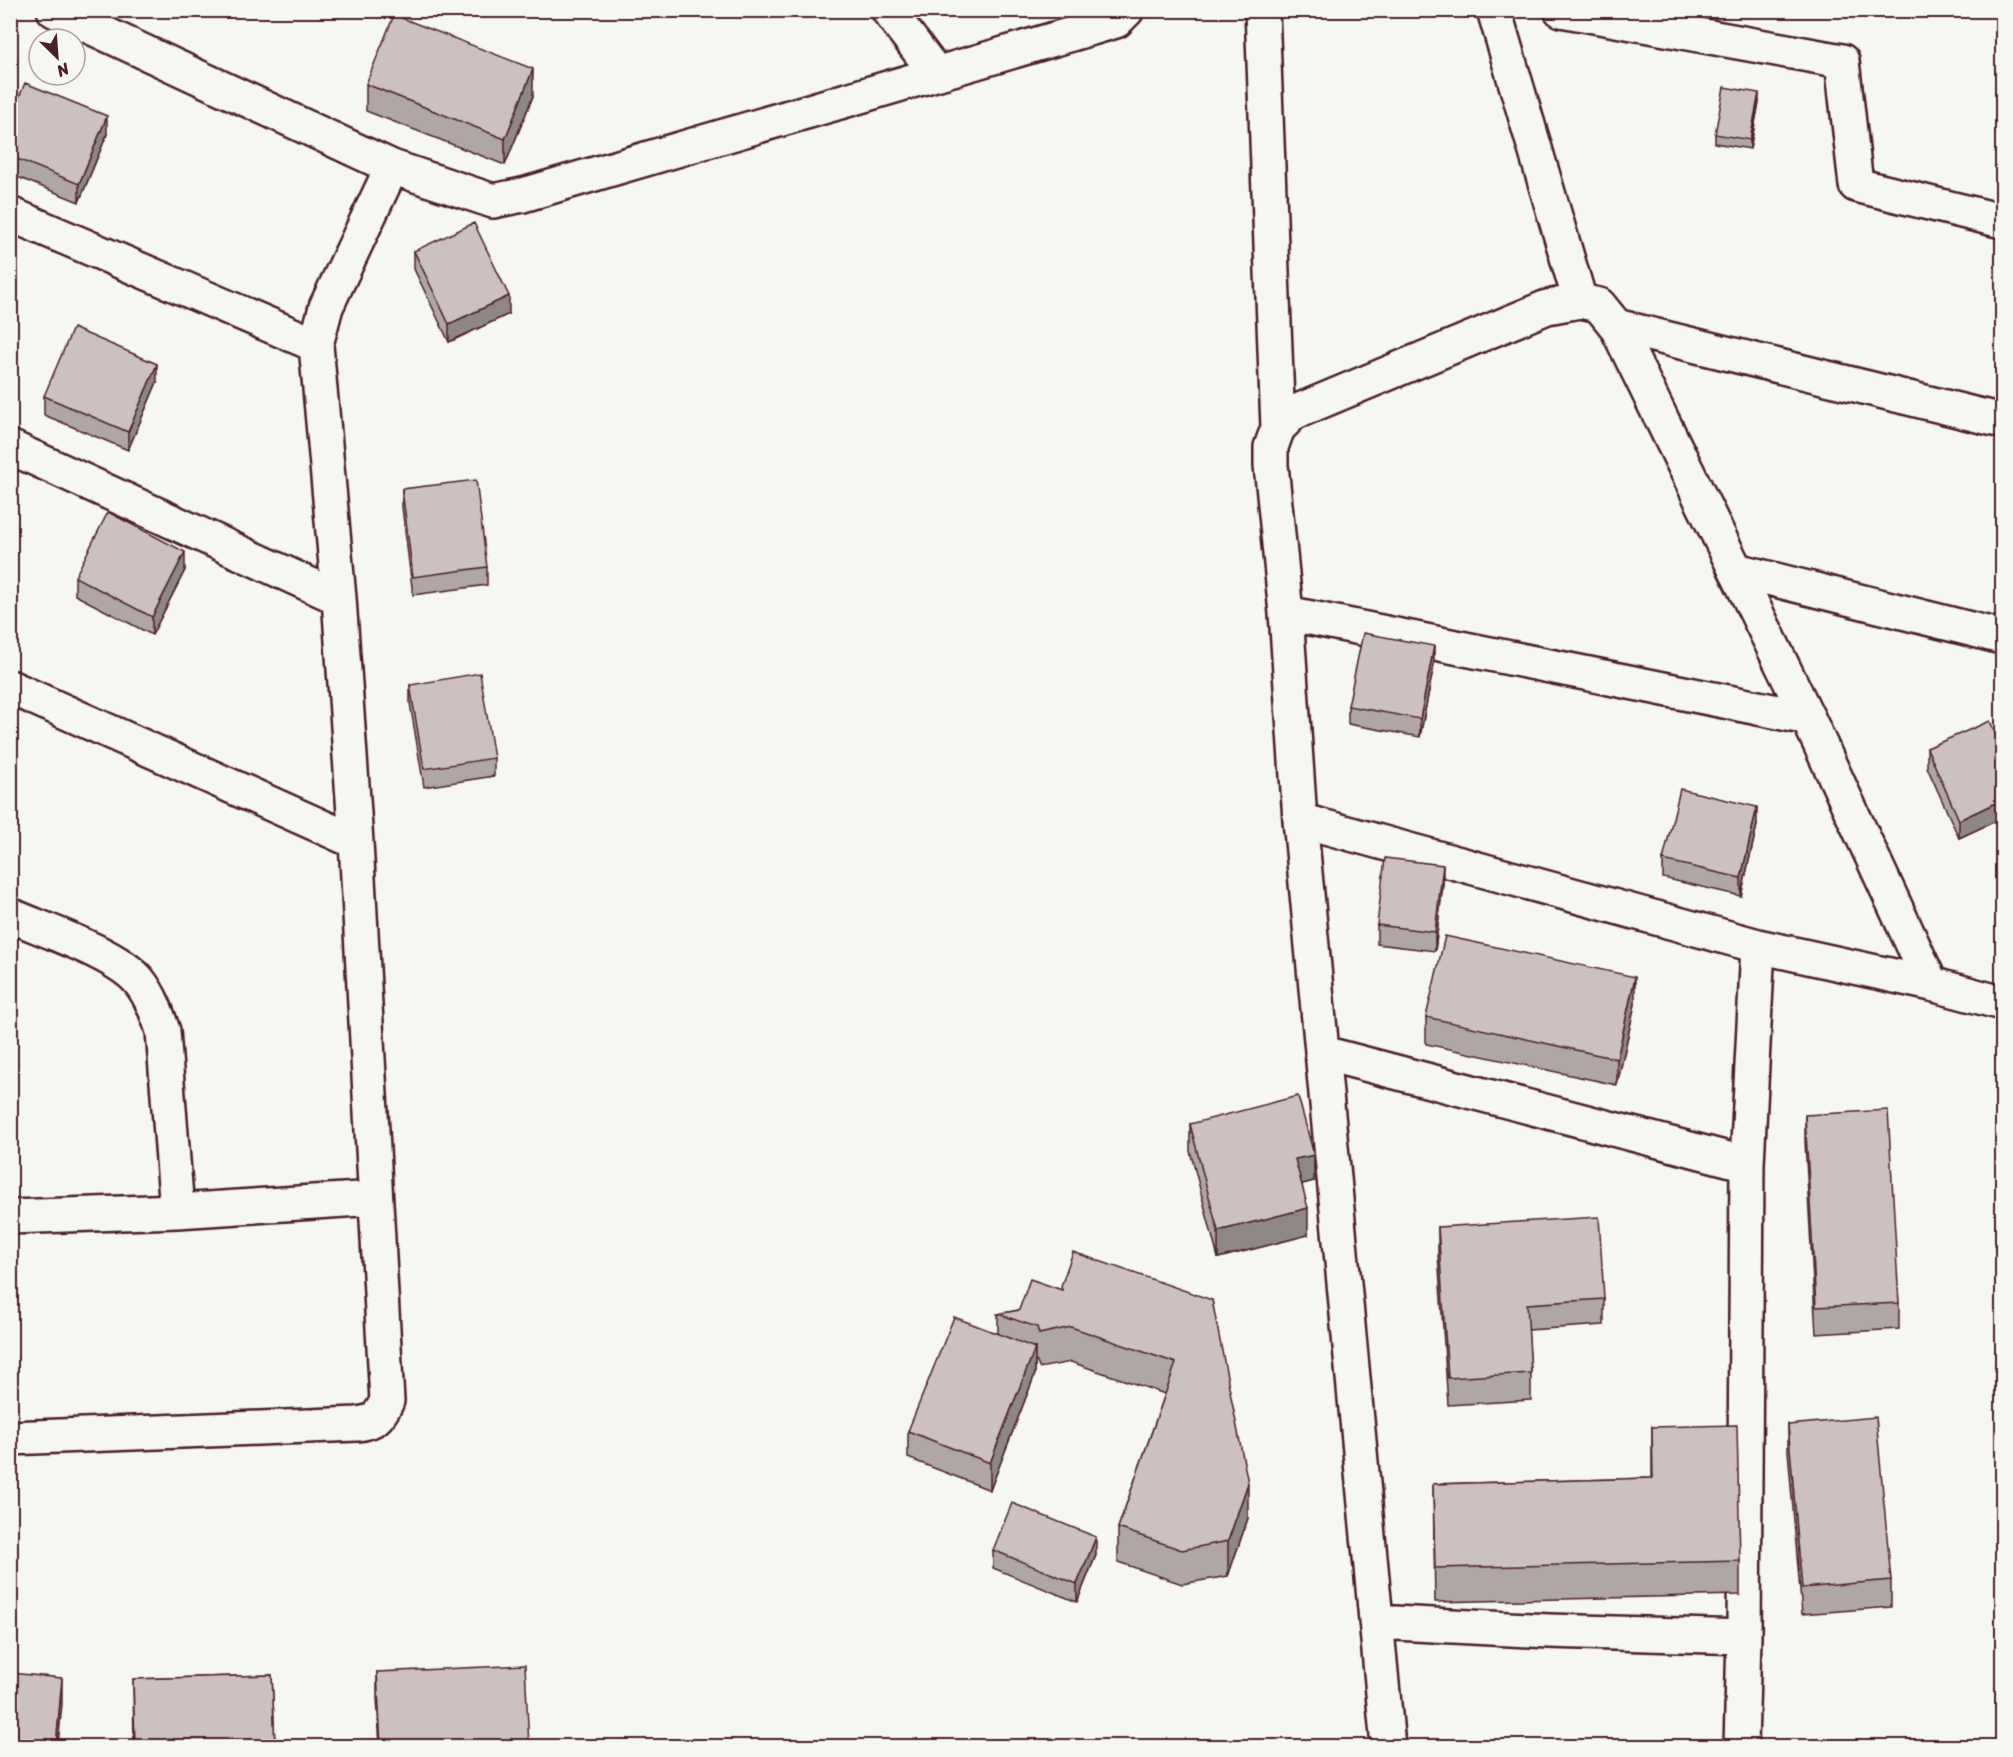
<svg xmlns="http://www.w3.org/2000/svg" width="2013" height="1757" font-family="Sriracha,sans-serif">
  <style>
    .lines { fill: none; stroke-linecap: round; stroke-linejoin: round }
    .minor-casing { stroke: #4a1f2b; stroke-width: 38 }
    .minor { stroke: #f6f6f2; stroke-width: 33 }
    .wall { fill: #afa6a5; stroke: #4a1f2b; stroke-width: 1.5 }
    .shaded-wall { fill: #8f8786; stroke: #4a1f2b; stroke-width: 1.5 }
    .building { fill: #ccc1c0; stroke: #4a1f2b; stroke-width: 1.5 }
  </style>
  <rect width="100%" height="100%" fill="#f6f6f2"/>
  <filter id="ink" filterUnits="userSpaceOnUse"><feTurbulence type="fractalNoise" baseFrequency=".0167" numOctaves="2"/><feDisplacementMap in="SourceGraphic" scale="12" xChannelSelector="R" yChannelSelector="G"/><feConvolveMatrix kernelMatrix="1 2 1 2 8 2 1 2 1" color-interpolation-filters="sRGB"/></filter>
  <g filter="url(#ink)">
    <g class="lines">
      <g class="minor-casing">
        <path id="minor" d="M54,10l338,157 101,34 30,-6 593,-174 11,-11
          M888,10l48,63
          M1262,10l16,418 -7,19v18l15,148 14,207 88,926
          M1494,10l86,291
          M1561,10l281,51 14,124 146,36
          M10,214l306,131
          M1616,326l386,95
          M1278,428l15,-15 254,-106 33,-6 19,4 17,21 192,392 123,266
          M10,447l329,151
          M1736,570l266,67
          M1286,613l522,105
          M10,687l346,155
          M1300,820l458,126 173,38 71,19
          M10,915c34,15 107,39 129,66 12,15 18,32 24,50l14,180 -167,6
          M1323,1053l424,111
          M177,1211l198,-13
          M10,1438l347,-14c18,-2 22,-7 30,-23l-31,-559 -17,-244 -23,-253 10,-38 66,-140
          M1376,1622l173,9 195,6
          M1741,1746l3,-109 3,-473 11,-218"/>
      </g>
      <use href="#minor" class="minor"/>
    </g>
    <path class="wall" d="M366,84l167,12 -28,69 -139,-54z
      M1759,102l-9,47 -35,-6v-9z
      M10,119l97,15 -28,68 -69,-28z
      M414,251l95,63 -60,28 -35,-73z
      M157,382l-29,68 -84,-35v-19z
      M402,489l85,78v18l-74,10 -11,-88z
      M185,570l-33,65 -77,-40v-18z
      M1434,664l-14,73 -72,-13v-18z
      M410,685l84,73v18l-70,11 -14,-84z
      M1927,748l75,1v69l-43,20 -32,-71z
      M1757,825l-16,71 -78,-18v-18z
      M1443,883l-8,68 -58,-7v-19z
      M1635,1004l-18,81 -191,-41v-27z
      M1805,1115l94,188v26l-83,5 -11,-192z
      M1190,1124l124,57 -12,3 6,51 -90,23 -28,-107z
      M1438,1227l166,72v26l-76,5 3,43v27l-83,5 -10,-151z
      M1212,1300l36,218 -20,58 -46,8 -64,-22v-34l47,-134 -94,-32 -32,6 -2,-6 -2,-1v13l-45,116 -82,-32v-27l90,-98v-19l21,-4z
      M1788,1425l103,155v27l-89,7 -14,-163z
      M1652,1427l88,134v34l-305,7 -2,-118 219,-6z
      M993,1550l103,5 -19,47 -84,-34z
      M377,1672l152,74h-149l-3,-48z
      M272,1675l3,71h-141l-1,-67z"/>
    <path class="shaded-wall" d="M533,69v27l-28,69v-26z
      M1759,93v9l-9,47v-9z
      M107,116v18l-28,68v-18z
      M509,296v18l-60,28v-18z
      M157,364v18l-29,68v-18z
      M185,552v18l-33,65v-18z
      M1434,646v18l-14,73v-18z
      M2002,800v18l-43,20v-18z
      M1757,807v18l-16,71v-18z
      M1443,865v18l-8,68v-19z
      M1635,977v27l-18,81v-26z
      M1314,1155v26l-19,5v-27z
      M1308,1208v27l-90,23v-27z
      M1035,1348v26l-45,116v-27z
      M1248,1483v35l-20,58v-35z
      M1096,1537v18l-19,47v-18z
      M62,1678v26l-4,42h-2z"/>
    <path class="building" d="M394,15l139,54 -28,70 -139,-55z
      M25,83l82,33 -28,68 -69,-28v-37z
      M1724,87l35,6 -9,47 -35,-6z
      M474,223l35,73 -60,28 -35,-73z
      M73,328l84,36 -29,68 -84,-36z
      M476,480l11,87 -74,10 -11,-88z
      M108,512l77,40 -33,65 -77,-40z
      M1363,633l71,13 -14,73 -72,-13z
      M480,673l14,85 -70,11 -14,-84z
      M1990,721l12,28v51l-43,20 -32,-72z
      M1680,789l77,18 -16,71 -78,-18z
      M1385,858l58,7 -8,67 -58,-7z
      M1445,936l190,41 -18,82 -191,-42z
      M1298,1096l16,59 -19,4 13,49 -90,23 -28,-107z
      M1888,1110l11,193 -83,4 -11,-192z
      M1599,1217l5,82 -77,5 4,69 -83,5 -10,-151z
      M1073,1252l139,48 36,183 -20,58 -46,9 -64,-22 58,-165 -105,-36 -32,7 -2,-7 -39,-13 21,-4 11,-31 32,11 -1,-4z
      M954,1317l81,31 -45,115 -82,-32z
      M1876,1417l15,163 -89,8 -14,-163z
      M1737,1425l3,136 -305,7 -2,-84 220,-6 -1,-51z
      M1012,1503l84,34 -19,47 -84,-34z
      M525,1665l4,81h-148l-4,-74z
      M10,1673l52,5 -6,68h-46z
      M272,1675l3,71h-140l-2,-67z"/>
  </g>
  <rect width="2013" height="1757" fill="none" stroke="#f6f6f2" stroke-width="36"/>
  <rect x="18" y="18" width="1977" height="1721" fill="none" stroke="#4a1f2b" stroke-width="2" filter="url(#ink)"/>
  <g transform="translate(57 57) rotate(155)"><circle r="28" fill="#f6f6f2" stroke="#b1a0a2" stroke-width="1.5"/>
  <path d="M0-4.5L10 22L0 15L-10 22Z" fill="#4a1f2b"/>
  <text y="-9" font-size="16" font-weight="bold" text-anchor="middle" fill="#4a1f2b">N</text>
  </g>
</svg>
